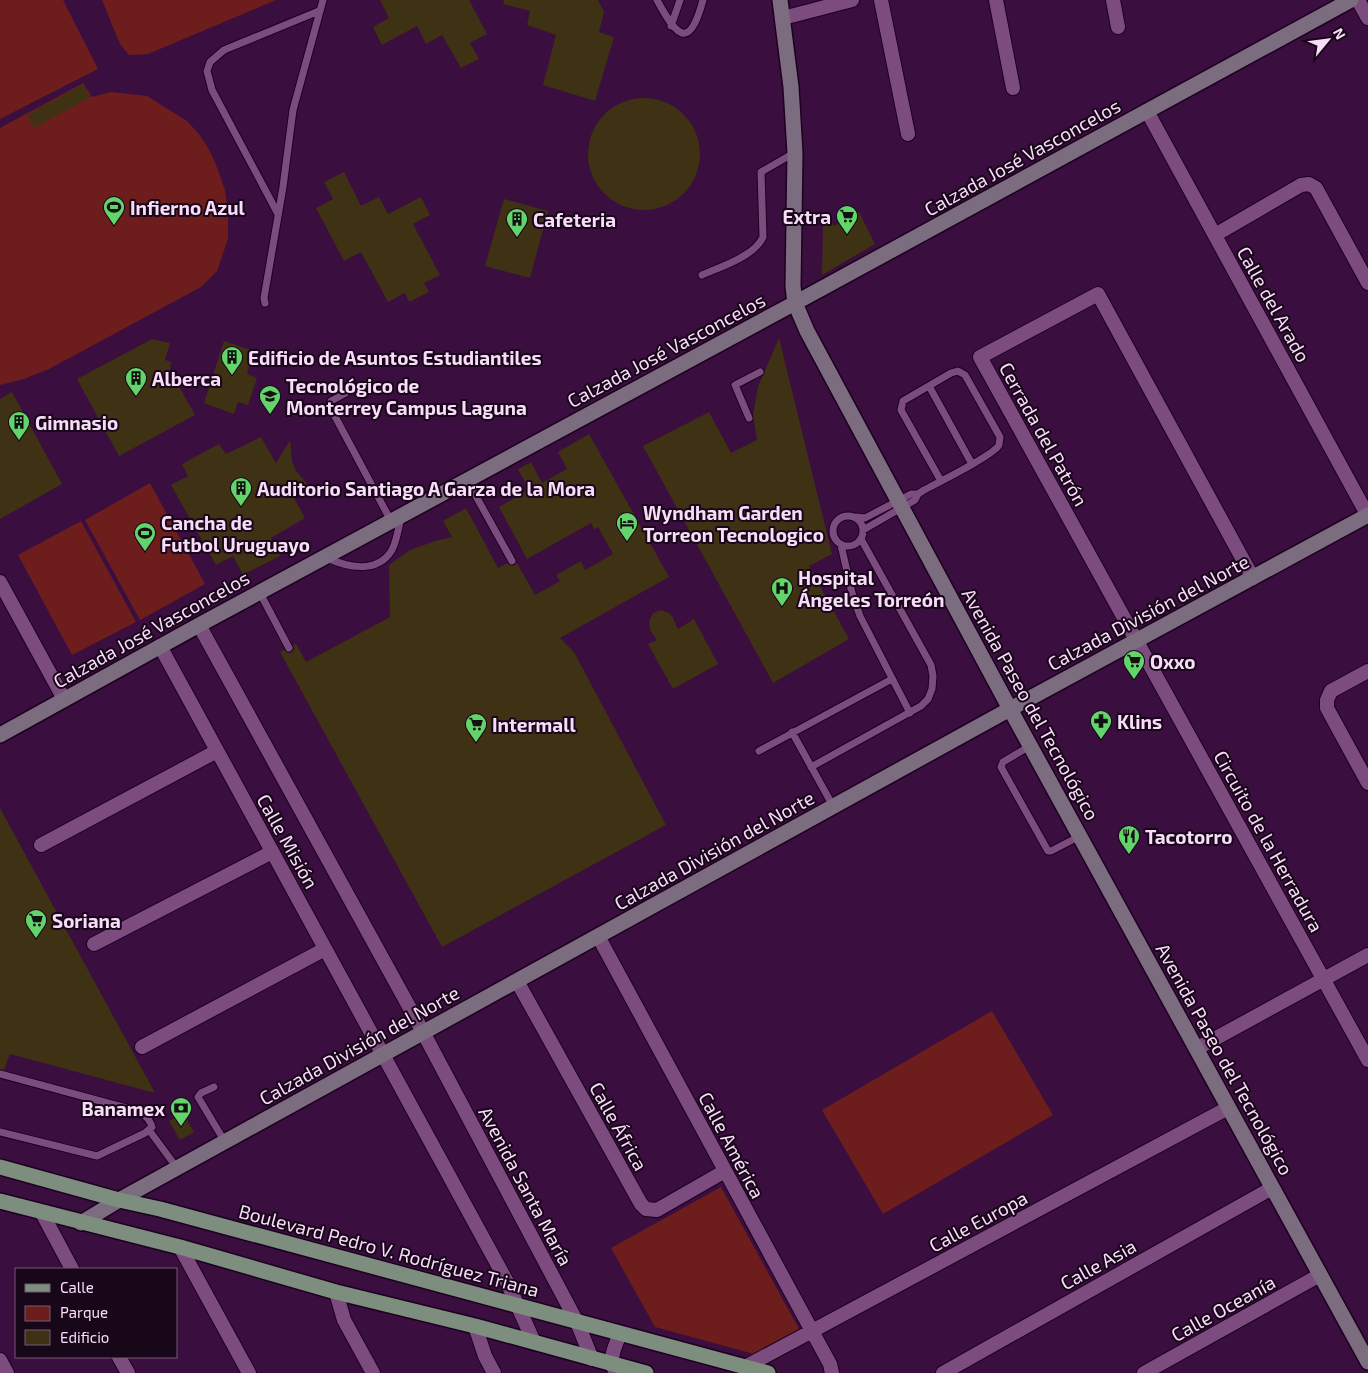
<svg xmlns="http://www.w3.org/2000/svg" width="1368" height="1373" font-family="'Exo 2',sans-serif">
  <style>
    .green { fill: #6e1d1d }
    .building { fill: #3f3114 }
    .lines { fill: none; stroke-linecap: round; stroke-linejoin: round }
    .lane-casing { stroke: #1d0020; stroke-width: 9 }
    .street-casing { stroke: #1d0020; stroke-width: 16 }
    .secondary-casing { stroke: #1d0020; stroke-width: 18 }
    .primary-casing { stroke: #1d0020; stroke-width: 18 }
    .lane { stroke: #7c4c7f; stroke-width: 7 }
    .street { stroke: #7c4c7f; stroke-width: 14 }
    .secondary { stroke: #7c6c7f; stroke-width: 15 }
    .primary { stroke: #7d8d7e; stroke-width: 15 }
    .labels { text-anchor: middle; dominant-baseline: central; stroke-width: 4; stroke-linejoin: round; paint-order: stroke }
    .street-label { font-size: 19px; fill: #f8dcf9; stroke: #180619 }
    .poi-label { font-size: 19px; font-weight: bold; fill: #f8dcf9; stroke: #180619; text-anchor: start }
  </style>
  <rect width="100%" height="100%" fill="#3a0e3e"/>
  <path class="green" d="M0,0h63l35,69 -98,50z
    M102,0h174l-128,54 -19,1 -9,-11z
    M83,83l9,14 19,-5 36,4 40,25 11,12 9,13 8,16 10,28 3,23v26l-11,32 -16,16 -152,82 -25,10 -24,6v-257z
    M150,483l55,101 -65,36 -55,-100z
    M81,521l55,101 -64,33 -54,-100z
    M992,1011l61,104 -170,99 -61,-104z
    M721,1187l78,142 -45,25 -99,-27 -44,-79z"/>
  <path class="building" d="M380,0h89l18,34 -17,9 9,16 -18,9 -19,-33 -16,9 -9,-18 -35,19 -9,-18 16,-9z
    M504,0h94l6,12 -5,20 15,5 -19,64 -52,-16 13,-50 -29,-10 3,-14 -27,-7z
    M83,84l7,13 -56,31 -7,-13z
    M588 154a56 56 0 1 1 112 0a56 56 0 1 1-112 0Z
    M344,172l17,34 18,-9 9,17 33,-17 9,18 -17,9 27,51 -16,8 5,9 -20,10 -4,-9 -17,9 -27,-50 -17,9 -28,-53 17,-9 -9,-17z
    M504,199l44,12 -18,67 -45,-12z
    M859,212l16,32 -53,31 1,-50 9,-4 2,5z
    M779,338l53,216 -23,12 40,73 -76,44 -130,-237 66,-34 22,41 26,-13 -4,-25 5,-28z
    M152,339l18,4 -5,17 6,2 -1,8 25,45 -76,41 -42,-77z
    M224,341l30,10 -7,23 10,4 -9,27 -10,-3 -4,12 -30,-11z
    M12,392l50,92 -62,35v-120z
    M589,434l80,143 -109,61 14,14 92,173 -224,122 -162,-295 4,-2 4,3 4,-1 2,-3 -1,-4 3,-1 10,18 84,-45 -1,-52 21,-15 25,-9 17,-4 -9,-16 23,-13 32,60 9,-5 5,3 5,-3 18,32 25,-14 -4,-6 25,-14 4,9 28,-16 -15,-27 -4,2 -3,-6 -64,36 -28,-52 30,-17 -11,-21 13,-7 11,21 25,-14 -9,-17z
    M261,437l15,26 14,-23 2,21 4,10 14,16 -17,9 12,22 -34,20 9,18 -37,19 -10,-19 -17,9 -45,-80 17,-9 -6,-12 37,-20 7,10z
    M661,610l8,3 3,3 6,13 16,-10 24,45 -45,25 -25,-45 9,-4 -7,-10 -1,-9 4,-8z
    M0,808l155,285 -145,-39 -6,16 -4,-1z
    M183,1113l11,19 -14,8 -11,-19z"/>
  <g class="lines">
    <g class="lane-casing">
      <path id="lane" d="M657,0c20,37 32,51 46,0
        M671,26l9,-26
        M278,214l-66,-124 -5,-19 3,-9 14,-12 95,-39
        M702,275c18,-8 53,-19 61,-38l-2,-65 33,-19
        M265,303l-1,-5 19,-111 10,-77 30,-110
        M929,386l43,78
        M346,393l-15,8 -1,6 61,114
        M749,418l-14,-33 25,-13
        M467,480l45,81
        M833 531a15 15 0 1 1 30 0a15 15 0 1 1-30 0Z
        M856,517l9,1 46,-24h7
        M863,530l52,-30 3,-6 6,-4c13,-7 70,-35 75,-45 0,-2 1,-6 1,-8l-35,-62 -7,-4 -7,2 -48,28 -2,9 40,71
        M841,545l11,48 8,23 50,97
        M325,557c21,10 52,18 67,-7 5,-10 7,-23 9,-34
        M260,593l29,55
        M792,732l41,74
        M1030,746l-27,16 -2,5 47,84h3l29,-15
        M759,751l133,-72
        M811,767l110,-61 7,-7 4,-10 1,-13 -2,-11 -70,-126
        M0,1074l130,35c10,3 19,7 22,18l-7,6 -48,23 -97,-24
        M214,1087l-13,6 -3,4 27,45
        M149,1130l28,38"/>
    </g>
    <g class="street-casing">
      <path id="street" d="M881,0l27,134
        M996,0l17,88
        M1113,0l5,27
        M1358,0l10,18
        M783,18l69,-18
        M1147,111l221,405
        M1215,235l86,-50 8,-1 7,4 52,95
        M1253,578l-155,-284 -118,63 388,703
        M0,582l64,117
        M199,625l224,407 154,290 15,37
        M160,646l346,634 28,62
        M1368,671l-37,20 -4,9v8l41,75
        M41,845l176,-94
        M598,936l214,395 18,33 2,9
        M94,944l178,-92
        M517,981l124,223 5,5 11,1 68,-39
        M142,1047l183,-98
        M1196,1049l172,-94
        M42,1213l30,56
        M180,1247l69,126
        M336,1292l8,28 29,53
        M475,1326l10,30 9,17
        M119,1357l9,16
        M0,1360l7,13
        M745,1367l483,-259
        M616,1373c-8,-13 -2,-25 4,-39
        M943,1373l329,-185
        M1144,1373l176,-98"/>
    </g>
    <g class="secondary-casing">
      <path id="secondary" d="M780,0l11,87 4,66 -2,133 2,17 12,28 203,378 358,653
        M0,735l199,-110 596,-322 556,-303
        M81,1223l38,-23 891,-491 358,-194"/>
    </g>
    <g class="primary-casing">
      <path id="primary" d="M0,1167l119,33 41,9 608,164
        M0,1201l180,46 156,45 139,34 171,47"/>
    </g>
    <use href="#lane" class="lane"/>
    <use href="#street" class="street"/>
    <use href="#secondary" class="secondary"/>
    <use href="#primary" class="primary"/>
  </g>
  <defs>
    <g id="stadium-pin" transform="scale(1.125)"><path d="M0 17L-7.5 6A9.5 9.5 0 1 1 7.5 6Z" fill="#62d469" stroke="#180619"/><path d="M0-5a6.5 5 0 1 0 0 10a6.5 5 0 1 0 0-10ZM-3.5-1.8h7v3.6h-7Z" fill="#111"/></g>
    <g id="supermarket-pin" transform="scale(1.125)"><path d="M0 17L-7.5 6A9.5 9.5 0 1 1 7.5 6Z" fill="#62d469" stroke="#180619"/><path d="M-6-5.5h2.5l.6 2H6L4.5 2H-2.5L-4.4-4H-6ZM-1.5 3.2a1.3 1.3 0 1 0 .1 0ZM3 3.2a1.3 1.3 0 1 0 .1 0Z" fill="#111"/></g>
    <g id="building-pin" transform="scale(1.125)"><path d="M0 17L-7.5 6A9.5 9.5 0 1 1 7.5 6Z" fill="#62d469" stroke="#180619"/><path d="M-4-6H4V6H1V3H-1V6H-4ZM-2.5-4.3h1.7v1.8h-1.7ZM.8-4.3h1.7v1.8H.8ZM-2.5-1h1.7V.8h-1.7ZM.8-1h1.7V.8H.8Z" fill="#111"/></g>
    <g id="university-pin" transform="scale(1.125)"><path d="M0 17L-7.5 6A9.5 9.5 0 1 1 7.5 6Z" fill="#62d469" stroke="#180619"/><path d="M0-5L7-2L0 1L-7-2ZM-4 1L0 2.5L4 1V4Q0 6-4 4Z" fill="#111"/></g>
    <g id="hotel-pin" transform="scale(1.125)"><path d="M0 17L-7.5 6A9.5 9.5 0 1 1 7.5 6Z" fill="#62d469" stroke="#180619"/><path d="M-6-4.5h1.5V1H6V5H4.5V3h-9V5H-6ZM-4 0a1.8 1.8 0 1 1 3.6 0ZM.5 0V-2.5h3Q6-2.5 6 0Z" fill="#111"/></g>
    <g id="hospital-pin" transform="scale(1.125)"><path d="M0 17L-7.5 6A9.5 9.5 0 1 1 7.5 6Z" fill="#62d469" stroke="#180619"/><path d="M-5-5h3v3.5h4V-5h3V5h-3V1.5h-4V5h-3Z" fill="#111"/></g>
    <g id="pharmacy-pin" transform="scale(1.125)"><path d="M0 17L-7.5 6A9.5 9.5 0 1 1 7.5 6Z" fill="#62d469" stroke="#180619"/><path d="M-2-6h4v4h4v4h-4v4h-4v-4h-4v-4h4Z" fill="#111"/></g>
    <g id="restaurant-pin" transform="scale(1.125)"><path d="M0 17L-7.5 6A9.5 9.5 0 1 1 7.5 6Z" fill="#62d469" stroke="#180619"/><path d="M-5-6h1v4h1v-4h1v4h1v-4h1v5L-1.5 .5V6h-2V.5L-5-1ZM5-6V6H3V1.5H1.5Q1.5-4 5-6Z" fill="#111"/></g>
    <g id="bank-pin" transform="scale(1.125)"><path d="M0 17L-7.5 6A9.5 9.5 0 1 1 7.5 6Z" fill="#62d469" stroke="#180619"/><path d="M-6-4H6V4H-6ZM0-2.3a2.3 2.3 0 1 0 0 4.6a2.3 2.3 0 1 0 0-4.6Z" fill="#111"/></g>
  </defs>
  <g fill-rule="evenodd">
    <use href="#stadium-pin" x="114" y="207"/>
    <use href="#supermarket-pin" x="847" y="216"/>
    <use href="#building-pin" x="517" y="219"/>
    <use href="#building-pin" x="232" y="357"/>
    <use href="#building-pin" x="136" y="378"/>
    <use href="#university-pin" x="270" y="396"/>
    <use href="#building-pin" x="19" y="422"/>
    <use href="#building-pin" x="241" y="488"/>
    <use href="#hotel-pin" x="627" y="523"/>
    <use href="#stadium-pin" x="145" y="533"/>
    <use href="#hospital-pin" x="782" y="588"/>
    <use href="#supermarket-pin" x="1134" y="661"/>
    <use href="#pharmacy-pin" x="1101" y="721"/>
    <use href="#supermarket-pin" x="476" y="724"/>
    <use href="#restaurant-pin" x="1129" y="836"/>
    <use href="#supermarket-pin" x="36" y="920"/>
    <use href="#bank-pin" x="181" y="1108"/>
  </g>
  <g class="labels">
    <g class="street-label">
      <text transform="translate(1022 157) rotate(-29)">Calzada José Vasconcelos</text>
      <text transform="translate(1274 304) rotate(61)">Calle del Arado</text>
      <text transform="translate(666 350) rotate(-28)">Calzada José Vasconcelos</text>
      <text transform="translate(1044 434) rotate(61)">Cerrada del Patrón</text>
      <text transform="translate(1148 612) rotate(-28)">Calzada División del Norte</text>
      <text transform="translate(151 629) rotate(-29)">Calzada José Vasconcelos</text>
      <text transform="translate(1031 704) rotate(61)">Avenida Paseo del Tecnológico</text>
      <text transform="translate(288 841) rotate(61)">Calle Misión</text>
      <text transform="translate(1269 841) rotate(61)">Circuito de la Herradura</text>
      <text transform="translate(714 850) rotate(-29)">Calzada División del Norte</text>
      <text transform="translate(359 1045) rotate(-29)">Calzada División del Norte</text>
      <text transform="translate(1225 1059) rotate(61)">Avenida Paseo del Tecnológico</text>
      <text transform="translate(619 1126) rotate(61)">Calle África</text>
      <text transform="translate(732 1145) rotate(62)">Calle América</text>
      <text transform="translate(526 1186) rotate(62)">Avenida Santa María</text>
      <text transform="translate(978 1221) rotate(-28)">Calle Europa</text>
      <text transform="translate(389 1250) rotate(15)">Boulevard Pedro V. Rodríguez Triana</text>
      <text transform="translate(1098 1264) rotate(-29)">Calle Asia</text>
      <text transform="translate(1223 1308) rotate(-29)">Calle Oceanía</text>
    </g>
    <g class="poi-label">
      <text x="130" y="207">Infierno Azul</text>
      <text x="831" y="216" text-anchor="end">Extra</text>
      <text x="533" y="219">Cafeteria</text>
      <text x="248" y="357">Edificio de Asuntos Estudiantiles</text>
      <text x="152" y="378">Alberca</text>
      <text x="286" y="385">Tecnológico de<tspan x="286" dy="22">Monterrey Campus Laguna</tspan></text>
      <text x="35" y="422">Gimnasio</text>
      <text x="257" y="488">Auditorio Santiago A Garza de la Mora</text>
      <text x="643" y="512">Wyndham Garden<tspan x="643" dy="22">Torreon Tecnologico</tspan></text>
      <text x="161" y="522">Cancha de<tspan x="161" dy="22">Futbol Uruguayo</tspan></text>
      <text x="798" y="577">Hospital<tspan x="798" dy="22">Ángeles Torreón</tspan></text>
      <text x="1150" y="661">Oxxo</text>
      <text x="1117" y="721">Klins</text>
      <text x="492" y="724">Intermall</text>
      <text x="1145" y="836">Tacotorro</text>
      <text x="52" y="920">Soriana</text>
      <text x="165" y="1108" text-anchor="end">Banamex</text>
    </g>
  </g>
  <rect x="15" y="1268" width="162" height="90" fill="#180619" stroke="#725c73"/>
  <rect x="25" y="1284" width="25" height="8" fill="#7d8d7e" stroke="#725c73"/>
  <text x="60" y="1293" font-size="15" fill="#f8dcf9">Calle</text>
  <rect x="25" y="1306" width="25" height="15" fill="#6e1d1d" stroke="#725c73"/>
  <text x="60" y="1318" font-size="15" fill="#f8dcf9">Parque</text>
  <rect x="25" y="1330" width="25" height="15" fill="#3f3114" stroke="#725c73"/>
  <text x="60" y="1343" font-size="15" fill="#f8dcf9">Edificio</text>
  <g transform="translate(1328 40) rotate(61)" stroke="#180619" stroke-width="4" paint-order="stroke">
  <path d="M0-4L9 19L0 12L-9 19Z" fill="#f8dcf9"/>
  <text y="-8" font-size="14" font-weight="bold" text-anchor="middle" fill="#f8dcf9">N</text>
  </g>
</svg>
